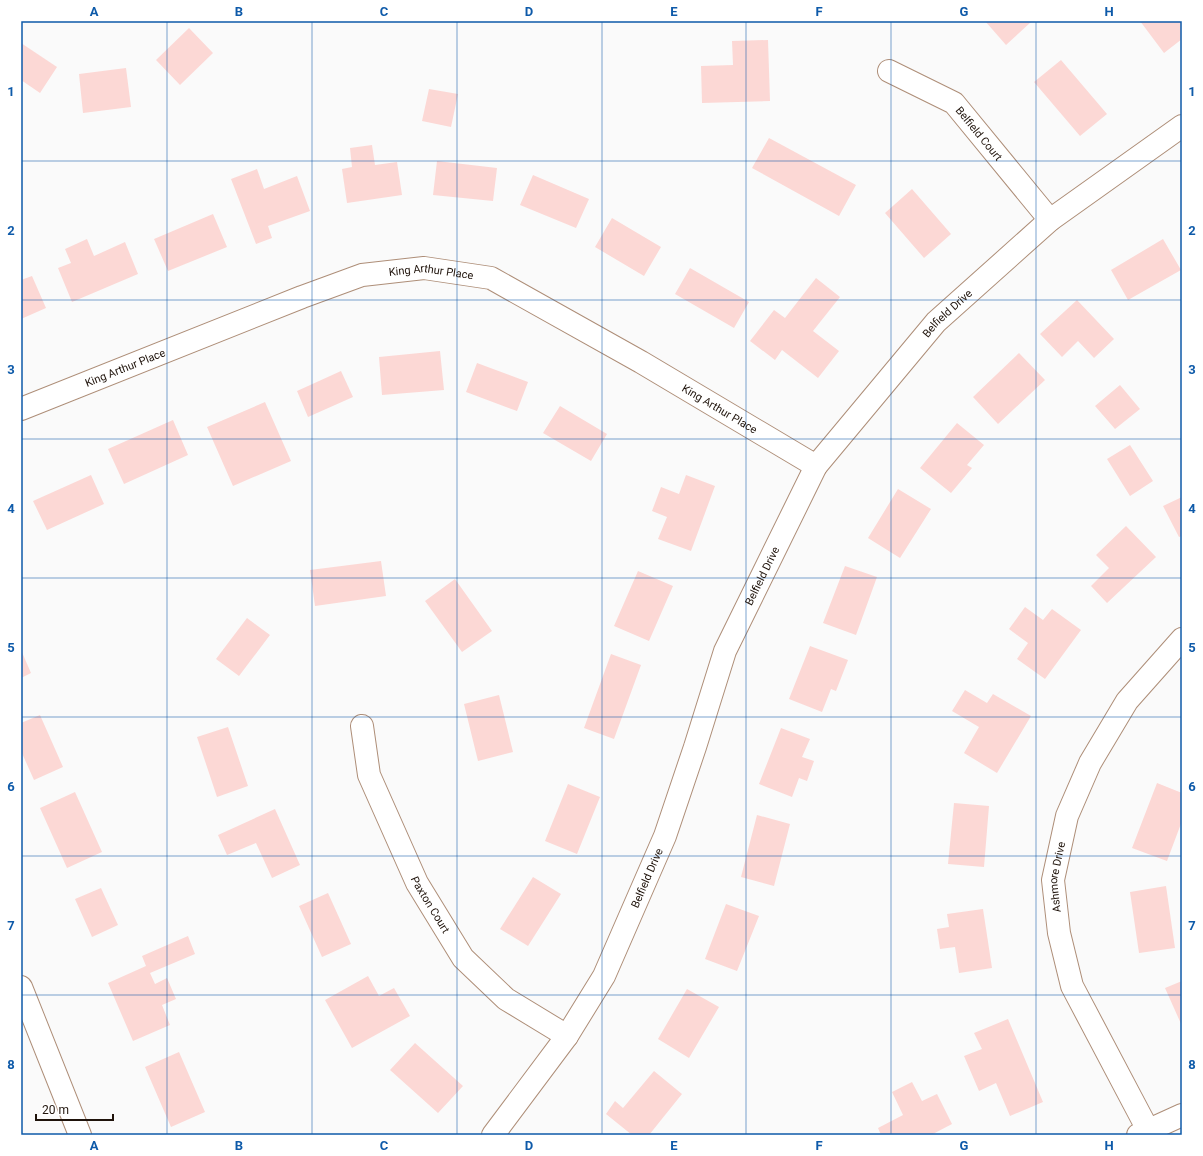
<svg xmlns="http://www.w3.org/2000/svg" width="1203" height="1156" font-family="Roboto,sans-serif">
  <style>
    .building { fill: #fcd8d5 }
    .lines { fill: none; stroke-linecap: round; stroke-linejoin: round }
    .street-casing { stroke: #ae8e78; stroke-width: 24 }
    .street { stroke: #fff; stroke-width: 22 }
    .grid { fill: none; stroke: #0e5aa9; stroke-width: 1; stroke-opacity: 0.55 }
    .labels { text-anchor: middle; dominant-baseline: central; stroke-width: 3.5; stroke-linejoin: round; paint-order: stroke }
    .street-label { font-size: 11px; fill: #1f130b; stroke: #fff }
    .neatline { fill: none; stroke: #0e5aa9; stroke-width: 1.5 }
    .grid-label { font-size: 13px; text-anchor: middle; font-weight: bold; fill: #0e5aa9 }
  </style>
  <rect width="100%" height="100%" fill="#fafafa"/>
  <path class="building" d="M985,21h45l1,1 -25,23z
    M1140,21h42v18l-18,14z
    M189,28l24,25 -33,32 -24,-25z
    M768,40l2,61 -68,2 -1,-37 32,-1 -1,-24z
    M21,43l36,24 -17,26 -19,-13z
    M1061,60l46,54 -27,22 -46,-54z
    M126,68l5,39 -48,6 -4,-39z
    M429,89l29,5 -7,33 -29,-6z
    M769,138l87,47 -17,31 -87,-48z
    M372,145l3,20 22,-3 5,33 -55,8 -5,-34 10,-2 -2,-19z
    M437,161l60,7 -4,33 -60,-6z
    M257,169l7,20 33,-13 13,35 -42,15 4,12 -16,6 -25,-65z
    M533,175l56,24 -13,29 -56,-23z
    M912,189l39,45 -27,24 -39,-45z
    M213,214l14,33 -59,24 -14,-32z
    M612,218l49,29 -17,29 -49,-29z
    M87,239l7,17 31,-14 13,32 -66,28 -14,-34 13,-5 -6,-14z
    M1163,239l18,31 -53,30 -17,-30z
    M690,268l59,34 -15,26 -59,-34z
    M32,276l14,32 -25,11v-39z
    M816,278l24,19 -27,34 26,20 -21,27 -36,-28 -7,10 -25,-19 24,-31 11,8z
    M1077,300l37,39 -20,19 -16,-17 -16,16 -22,-23z
    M440,351l4,39 -62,5 -3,-38z
    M1019,353l26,27 -47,44 -25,-27z
    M477,363l51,19 -11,29 -51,-19z
    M341,371l12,26 -45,20 -11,-26z
    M1120,385l20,24 -25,20 -20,-23z
    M265,402l26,59 -58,25 -26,-59z
    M560,406l47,28 -16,27 -48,-28z
    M173,420l15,35 -64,29 -16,-35z
    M957,423l27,22 -17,20 5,3 -21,25 -31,-25z
    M1130,445l23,36 -23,15 -23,-37z
    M91,475l13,29 -57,26 -14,-29z
    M686,475l29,11 -24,65 -33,-12 9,-22 -15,-6 9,-24 18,7z
    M898,489l33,20 -31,49 -32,-20z
    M1182,497v39l-3,1 -16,-31z
    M1126,526l30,31 -49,46 -16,-17 18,-18 -13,-13z
    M381,561l5,35 -71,10 -5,-36z
    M845,566l32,11 -21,58 -33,-12z
    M638,571l35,15 -24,55 -35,-15z
    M455,579l37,52 -30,21 -37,-51z
    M1025,607l18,13 9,-11 29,21 -36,49 -28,-20 11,-16 -19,-14z
    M247,618l23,17 -31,41 -23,-17z
    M810,646l38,14 -12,31 -5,-2 -9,23 -33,-13z
    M21,650l10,23 -10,5z
    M611,654l30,11 -27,74 -30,-11z
    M965,690l22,13 6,-9 38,22 -34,57 -33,-20 15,-26 -27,-16z
    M499,695l14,57 -35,9 -14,-57z
    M40,715l23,52 -29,13 -13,-29v-28z
    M228,727l20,59 -31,11 -20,-60z
    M781,728l29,11 -8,18 12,4 -7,20 -8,-3 -7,19 -33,-13z
    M1157,783l25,10v28l-15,40 -35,-13z
    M568,784l32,13 -23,57 -32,-13z
    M75,792l27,60 -35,16 -27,-60z
    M954,803l35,3 -5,61 -36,-3z
    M275,809l25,56 -28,13 -16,-35 -29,12 -9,-20z
    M757,815l33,9 -16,62 -33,-9z
    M533,877l28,17 -33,52 -28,-17z
    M1166,886l9,62 -36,5 -9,-61z
    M101,888l17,37 -26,12 -17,-38z
    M328,893l23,51 -29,13 -23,-51z
    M726,904l33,12 -22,55 -32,-12z
    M983,909l9,59 -33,5 -4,-26 -15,2 -3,-20 12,-2 -2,-13z
    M188,936l7,18 -45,19 5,11 12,-6 9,21 -14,6 8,20 -37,16 -25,-58 38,-17 -4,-10z
    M368,976l11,20 15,-8 16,28 -58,32 -27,-48z
    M1182,981v45l-17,-38z
    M687,989l32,18 -30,51 -31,-19z
    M1008,1019l35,83 -33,14 -14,-33 -17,8 -15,-35 18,-7 -8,-16z
    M415,1043l48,43 -25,27 -48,-43z
    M179,1052l26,60 -34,15 -26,-60z
    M654,1071l28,23 -33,41h-17l-26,-21 9,-13 8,7z
    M912,1082l10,19 15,-7 15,30 -21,11h-50l-3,-7 25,-13 -11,-23z"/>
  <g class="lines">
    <g class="street-casing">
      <g id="street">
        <path id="s1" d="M889,71l65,32 96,117"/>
        <path id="s2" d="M21,409l281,-112 60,-22 62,-7 67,10 150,84 175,104"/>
        <path id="s3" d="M362,726l7,49 48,108 46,75 43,41 61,37"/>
        <path d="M21,987l59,148"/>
        <path id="s4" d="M1148,1130l-76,-144 -13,-53 -6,-53 14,-64 23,-53 37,-62 55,-62"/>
        <path id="s5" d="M493,1135l74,-99 37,-60 61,-140 30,-89 30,-96 91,-185 120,-144 114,-102 132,-94"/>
        <path d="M1138,1135l44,-20"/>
      </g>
    </g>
    <use href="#street" class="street"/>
  </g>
  <path class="grid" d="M167,21v1114M312,21v1114M457,21v1114M602,21v1114M746,21v1114M891,21v1114M1036,21v1114M21,161h1161M21,300h1161M21,439h1161M21,578h1161M21,717h1161M21,856h1161M21,995h1161"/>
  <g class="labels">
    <g class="street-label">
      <text stroke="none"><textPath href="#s1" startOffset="112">Belfield Court</textPath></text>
      <text stroke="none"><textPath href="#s2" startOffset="436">King Arthur Place</textPath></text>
      <text stroke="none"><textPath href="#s5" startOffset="949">Belfield Drive</textPath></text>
      <text stroke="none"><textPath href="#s2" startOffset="112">King Arthur Place</textPath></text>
      <text stroke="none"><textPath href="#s2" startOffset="760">King Arthur Place</textPath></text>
      <text stroke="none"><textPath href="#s5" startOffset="625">Belfield Drive</textPath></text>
      <text stroke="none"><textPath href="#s4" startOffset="274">Ashmore Drive</textPath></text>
      <text stroke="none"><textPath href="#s5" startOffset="301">Belfield Drive</textPath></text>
      <text stroke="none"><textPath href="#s3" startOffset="193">Paxton Court</textPath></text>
    </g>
  </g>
  <rect width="1203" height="1156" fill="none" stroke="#ffffff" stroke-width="44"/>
  <path d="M36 1114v6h77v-6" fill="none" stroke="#1f130b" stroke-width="2"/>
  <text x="42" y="1114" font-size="12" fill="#1f130b" stroke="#ffffff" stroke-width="3" paint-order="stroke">20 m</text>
  <rect x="22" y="22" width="1159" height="1112" class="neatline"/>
  <g class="grid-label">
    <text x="94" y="16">A</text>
    <text x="239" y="16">B</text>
    <text x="384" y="16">C</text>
    <text x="529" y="16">D</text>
    <text x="674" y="16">E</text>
    <text x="819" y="16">F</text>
    <text x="964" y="16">G</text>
    <text x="1109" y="16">H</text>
    <text x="11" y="96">1</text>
    <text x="1192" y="96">1</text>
    <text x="11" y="235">2</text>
    <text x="1192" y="235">2</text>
    <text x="11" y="374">3</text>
    <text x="1192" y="374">3</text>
    <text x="11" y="513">4</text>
    <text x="1192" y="513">4</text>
    <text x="11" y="652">5</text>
    <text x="1192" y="652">5</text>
    <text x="11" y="791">6</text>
    <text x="1192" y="791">6</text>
    <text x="11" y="930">7</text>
    <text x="1192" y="930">7</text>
    <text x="11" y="1069">8</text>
    <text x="1192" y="1069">8</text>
    <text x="94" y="1150">A</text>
    <text x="239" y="1150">B</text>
    <text x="384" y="1150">C</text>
    <text x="529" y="1150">D</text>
    <text x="674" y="1150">E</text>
    <text x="819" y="1150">F</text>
    <text x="964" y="1150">G</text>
    <text x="1109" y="1150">H</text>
  </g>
</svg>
